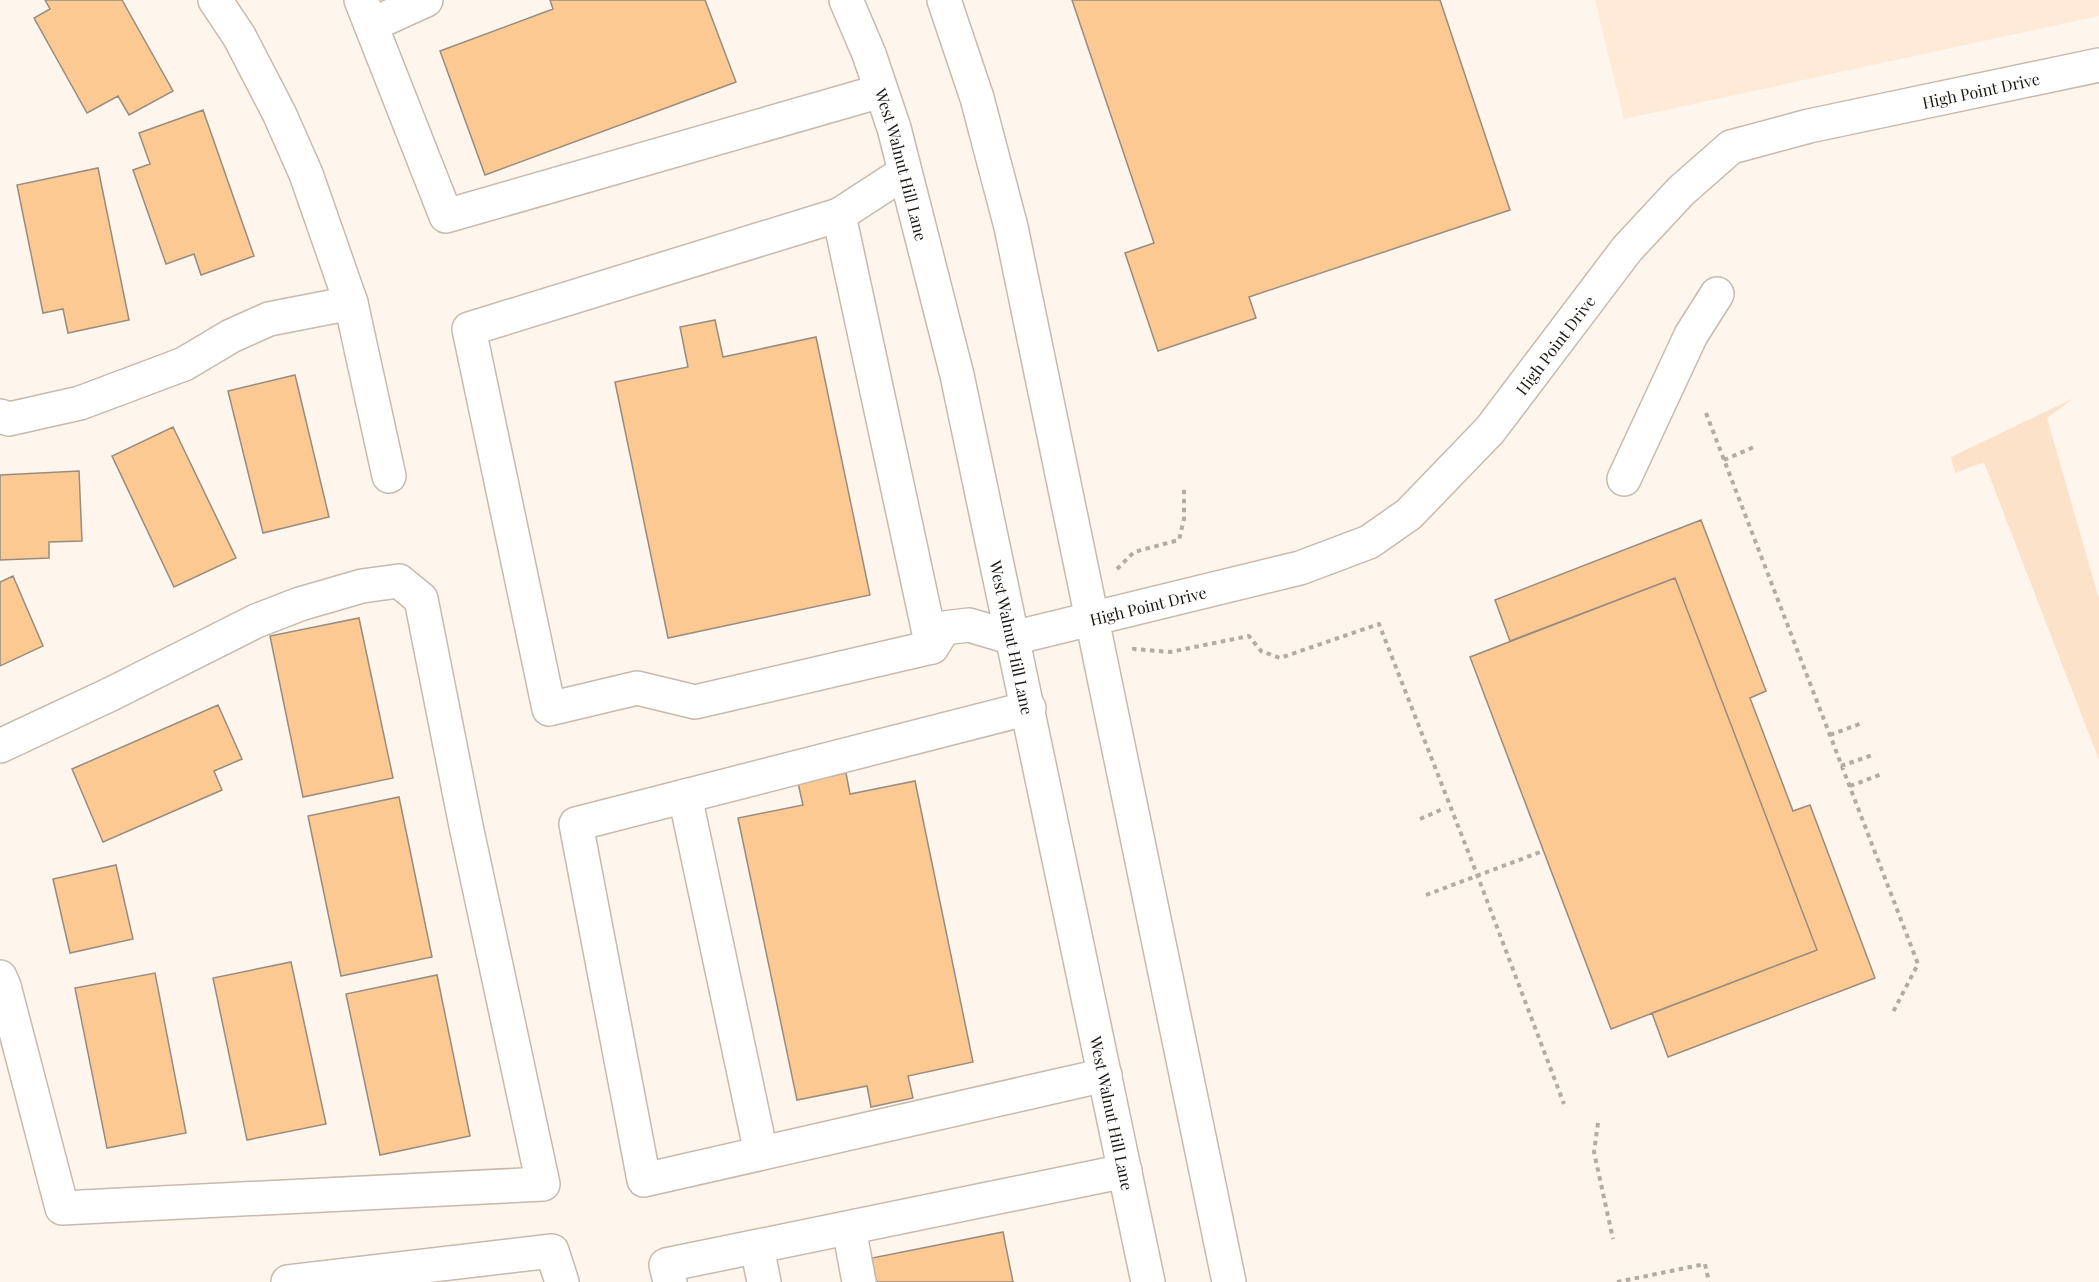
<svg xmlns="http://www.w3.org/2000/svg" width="2099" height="1282" font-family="'Playfair Display',serif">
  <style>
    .built { fill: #feead6 }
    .green { fill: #fbe2c9 }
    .building { fill: #fdc992; stroke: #988c7f; stroke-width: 1.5 }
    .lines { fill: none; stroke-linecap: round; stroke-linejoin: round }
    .minor-casing { stroke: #c7baad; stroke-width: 36 }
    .major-casing { stroke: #c7baad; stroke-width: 36 }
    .path { stroke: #b3aca5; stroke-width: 4; stroke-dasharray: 4.5 4.5; stroke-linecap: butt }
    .minor { stroke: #fff; stroke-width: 33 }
    .major { stroke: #fff; stroke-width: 33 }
    .labels { text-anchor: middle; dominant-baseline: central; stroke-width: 6; stroke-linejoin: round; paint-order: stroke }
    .street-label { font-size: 16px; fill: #1c1712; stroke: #fff }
  </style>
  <rect width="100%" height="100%" fill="#fef5ed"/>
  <path class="built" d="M1595,0h504v16l-475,103z"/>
  <path class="green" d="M2074,398l-27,20 52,181v161l-115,-298 -29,11 -4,-16z"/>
  <path class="building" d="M45,0h77l51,91 -44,24 -11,-19 -31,17 -53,-95 16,-9z
    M550,0h155l31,82 -251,93 -45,-124 113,-42z
    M1072,0h368l70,210 -261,87 7,21 -98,33 -33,-98 29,-10z
    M203,110l51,146 -53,19 -7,-21 -28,10 -33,-94 17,-6 -11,-31z
    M98,168l31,152 -61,13 -5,-24 -20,4 -26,-128z
    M715,320l8,37 93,-20 54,258 -202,43 -53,-256 73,-15 -8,-40z
    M295,375l34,142 -66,16 -35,-142z
    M173,427l63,131 -62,29 -62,-131z
    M79,471l3,70 -33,1v16l-49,2v-85z
    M1701,520l65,171 -16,7 43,113 17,-6 65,173 -207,79 -16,-44 165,-63 -142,-372 -165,63 -15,-41z
    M13,576l30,70 -43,20v-84z
    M1675,578l142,372 -206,79 -141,-372z
    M359,618l34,160 -90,19 -33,-161z
    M218,705l24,54 -28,12 8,19 -119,52 -31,-73z
    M846,773l4,21 65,-13 58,281 -65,14 5,22 -42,9 -4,-21 -70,14 -59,-282 65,-13 -5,-22z
    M399,797l33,160 -91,19 -33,-160z
    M116,865l17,74 -63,14 -17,-74z
    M291,962l35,162 -79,16 -34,-162z
    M155,973l31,160 -79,15 -32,-160z
    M437,975l33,161 -90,19 -34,-161z
    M1003,1232l10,50h-137l-4,-24z"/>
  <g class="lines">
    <g class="minor-casing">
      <g id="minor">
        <path d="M215,0l24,36 40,77 27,61 45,129 38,173"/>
        <path d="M361,0l85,216 435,-125"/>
        <path d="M371,25l55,-25"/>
        <path id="s1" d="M905,172l-66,43 -370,114 80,380 88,-21 58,14 237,-55 12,-19 25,-3 44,13 287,-70 69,-26 40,-28 81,-84 137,-181 54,-58 50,-44 78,-21 290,-61"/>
        <path d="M839,215l93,432"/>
        <path d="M0,416l9,3 71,-16 104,-39 47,-28 38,-17 82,-16"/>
        <path d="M1624,479l67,-144 26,-41"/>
        <path d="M1029,708l-453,116 68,356 461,-105"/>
        <path d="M0,746l111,-52 145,-73 44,-17 62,-18 37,-5 22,18 45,227 77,358 -481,24 -58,-222 -4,-9"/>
        <path d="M685,796l76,357"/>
        <path d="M849,1228l10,54"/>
        <path d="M757,1247l7,35"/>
        <path d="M288,1282l264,-31 10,31"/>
        <path d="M670,1282l-4,-17 459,-94"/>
      </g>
    </g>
    <g class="major-casing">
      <g id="major">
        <path id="s2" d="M846,0l23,54 25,74 63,247 191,907"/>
        <path d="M944,0l33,98 34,129 218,1055"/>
      </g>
    </g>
    <path class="path" d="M1706,413l212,551 -25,48
      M1724,460l30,-13
      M1117,569l17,-17 45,-12 5,-21v-33
      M1134,647v2l36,3 79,-16 12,15 19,7 99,-34 99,253 86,227
      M1830,735l32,-12
      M1841,766l34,-12
      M1850,786l32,-12
      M1420,819l25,-11
      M1426,895l117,-44
      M1598,1123l-4,29 19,87
      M1617,1282l88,-18 4,18"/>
    <use href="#minor" class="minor"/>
    <use href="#major" class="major"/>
  </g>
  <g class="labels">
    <g class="street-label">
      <text stroke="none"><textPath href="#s1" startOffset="2505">High Point Drive</textPath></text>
      <text stroke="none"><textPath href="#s2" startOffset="174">West Walnut Hill Lane</textPath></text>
      <text stroke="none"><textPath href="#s1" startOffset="1983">High Point Drive</textPath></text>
      <text stroke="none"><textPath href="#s1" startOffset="1480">High Point Drive</textPath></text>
      <text stroke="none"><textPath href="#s2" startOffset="660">West Walnut Hill Lane</textPath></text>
      <text stroke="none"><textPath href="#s2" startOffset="1146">West Walnut Hill Lane</textPath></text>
    </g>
  </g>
</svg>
